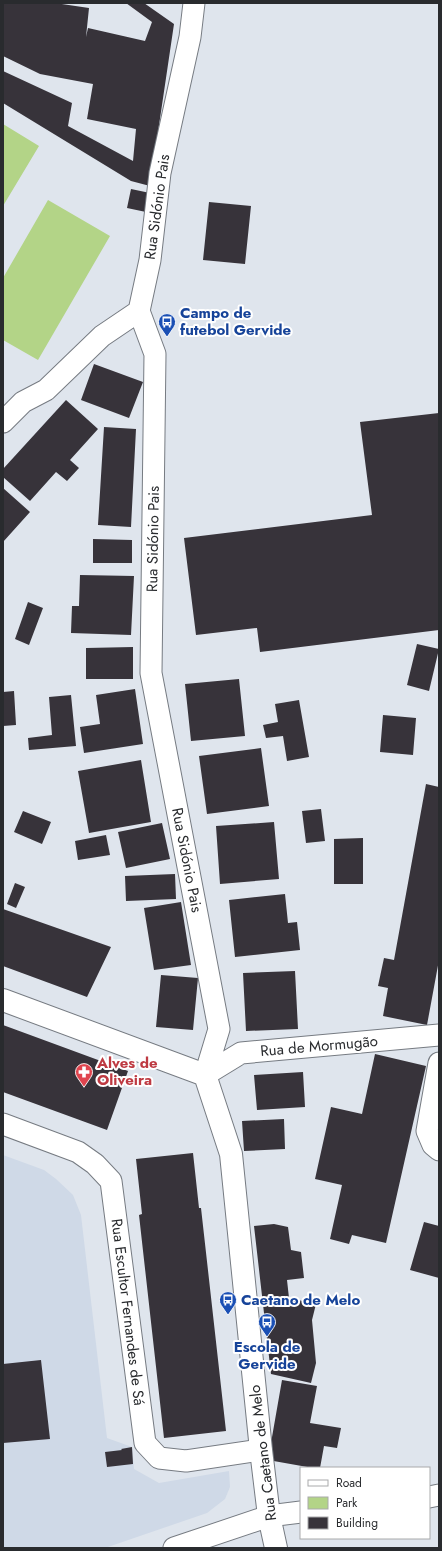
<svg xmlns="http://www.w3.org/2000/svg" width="442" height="1551" font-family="Jost,sans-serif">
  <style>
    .built { fill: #cfd9e7 }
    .green { fill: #b3d487 }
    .building { fill: #37333a }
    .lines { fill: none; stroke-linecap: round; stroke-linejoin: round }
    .minor-casing { stroke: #767b82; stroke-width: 23 }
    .tertiary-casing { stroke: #767b82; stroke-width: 24 }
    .minor { stroke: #fff; stroke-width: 21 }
    .tertiary { stroke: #fff; stroke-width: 22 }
    .labels { text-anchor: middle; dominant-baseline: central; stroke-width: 4; stroke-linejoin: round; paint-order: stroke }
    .street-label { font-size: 15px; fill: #292b2e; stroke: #fff }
    .transit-label { font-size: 15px; font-weight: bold; fill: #164399; stroke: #fff; text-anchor: start }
    .health-label { font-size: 15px; font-weight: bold; fill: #be3a42; stroke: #fff; text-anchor: start }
  </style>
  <rect width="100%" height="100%" fill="#dfe5ed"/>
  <path class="built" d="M3,1155l41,15 12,9 17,16 8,20 26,223 25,9 2,22 25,14 70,-12 1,16 -5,12 -18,14 -102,35h-102z"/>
  <path class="green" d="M3,124l36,22 -36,60z
    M48,200l62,36 -72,124 -35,-20v-62z"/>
  <path class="building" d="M3,3h52l34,5 -3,29 2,-9 57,13 7,-19 -26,-19h18l30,21 -24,162 -19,-5 -128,-78v-32l69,32 -4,23 65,35 3,-32 -49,-10 6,-35 -53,-10 -37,-18z
    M131,189l19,4 -4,19 -19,-4z
    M209,202l42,4 -6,58 -42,-4z
    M94,364l49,18 -14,36 -48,-18z
    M66,400l32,29 -28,31 9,8 -12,13 -11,-9 -26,29 -27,-24v-8z
    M439,413v217l-179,22 -3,-24 -61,7 -12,-97 188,-23 -12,-93z
    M104,427l32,2 -5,98 -33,-2z
    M3,488l27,24 -27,30z
    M93,539l39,1v23h-39z
    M80,575l54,1 -3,59 -60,-2 1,-27h7z
    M28,602l15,6 -14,37 -14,-6z
    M417,644l22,5 -10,42 -22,-6z
    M133,647v32h-47v-31z
    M239,679l6,57 -54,5 -6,-57z
    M135,689l8,55 -59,9 -4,-26 20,-3 -4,-29z
    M14,691l2,34 -13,1v-34z
    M71,695l5,51 -47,4 -1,-12 24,-3 -3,-38z
    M299,700l10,57 -22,4 -4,-25 -17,2 -3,-13 15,-3 -3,-18z
    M383,715l33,3 -3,37 -33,-3z
    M261,748l8,58 -62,8 -8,-58z
    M141,760l10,62 -62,11 -11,-62z
    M426,784l13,3v173l-12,65 -44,-9 5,-28 -10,-2 6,-28 10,2z
    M321,809l4,32 -19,2 -4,-32z
    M23,811l28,11 -9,22 -28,-12z
    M274,822l5,57 -59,5 -4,-58z
    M162,823l8,36 -44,9 -8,-36z
    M106,835l4,20 -32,5 -3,-19z
    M363,838v46h-29v-45z
    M175,874l1,25 -50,2 -1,-25z
    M15,883l10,4 -9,21 -9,-4z
    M285,894l3,29 9,-1 3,28 -65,7 -6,-57z
    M181,902l10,63 -37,5 -10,-62z
    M3,909l108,38 -24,50 -84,-31z
    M295,971l3,58 -52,2 -3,-58z
    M161,975l37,3 -5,52 -37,-3z
    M3,1025l125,46 -21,59 -104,-38z
    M375,1054l51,12 -40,177 -34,-8 -3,9 -19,-5 12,-54 -27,-6 16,-72 31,7z
    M303,1072l2,35 -48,3 -3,-35z
    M284,1119l1,30 -41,2 -2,-30z
    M193,1153l6,55h2l25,223 -62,7 -25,-223 3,-1 -6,-55z
    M424,1222l15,4v52l-29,-8z
    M274,1224l14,3 3,23 10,2 3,26 -17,2 2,18 27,6 -4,16 4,43 -5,20 -40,-9 -17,-148z
    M41,1360l9,79 -47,4v-79z
    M282,1380l35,6 -7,37 31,5 -4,20 -13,-2 -4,22h-7l-45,-8z
    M132,1447l1,17 -26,3 -2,-15 17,-2 -1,-1z"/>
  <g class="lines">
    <g class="minor-casing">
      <path id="minor" d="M194,3l-4,34 -30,136 -10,87 -11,51 16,43 -4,319 68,356 -14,46
        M3,422l20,-20 23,-12 56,-54 37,-25
        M439,1063l-12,68 6,14 6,5
        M205,1075l36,-22 198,-18
        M3,1124l75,28 17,12 16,17 34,262 14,15 27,3 75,-11
        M429,1497l10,-2
        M174,1548l95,-32 32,-4"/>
    </g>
    <g class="tertiary-casing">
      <path id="tertiary" d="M3,1000l202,75 26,79 30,296 8,66 7,32"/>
    </g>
    <use href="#minor" class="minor"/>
    <use href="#tertiary" class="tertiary"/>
  </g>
  <defs>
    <g id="bus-pin" transform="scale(0.9)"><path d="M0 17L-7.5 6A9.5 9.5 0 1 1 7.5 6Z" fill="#1a4fb4" stroke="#fff"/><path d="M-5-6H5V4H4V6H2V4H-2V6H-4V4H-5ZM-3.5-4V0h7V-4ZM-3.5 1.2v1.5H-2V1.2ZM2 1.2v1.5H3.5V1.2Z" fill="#fff"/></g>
    <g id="pharmacy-pin" transform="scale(0.9)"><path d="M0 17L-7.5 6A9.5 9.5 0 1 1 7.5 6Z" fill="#e0444e" stroke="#fff"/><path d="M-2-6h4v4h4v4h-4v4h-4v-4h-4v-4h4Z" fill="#fff"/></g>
  </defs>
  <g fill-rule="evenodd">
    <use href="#bus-pin" x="167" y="322"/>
    <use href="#pharmacy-pin" x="84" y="1072"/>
    <use href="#bus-pin" x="228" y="1300"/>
    <use href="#bus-pin" x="267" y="1322"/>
  </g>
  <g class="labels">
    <g class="street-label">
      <text transform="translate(157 207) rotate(-82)">Rua Sidónio Pais</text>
      <text transform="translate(153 539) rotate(-89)">Rua Sidónio Pais</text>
      <text transform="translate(187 860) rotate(79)">Rua Sidónio Pais</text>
      <text transform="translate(319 1046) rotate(-5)">Rua de Mormugão</text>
      <text transform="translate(128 1312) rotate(83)">Rua Escultor Fernandes de Sá</text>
      <text transform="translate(263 1453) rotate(-97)">Rua Caetano de Melo</text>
    </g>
    <g class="transit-label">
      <text x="180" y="313">Campo de<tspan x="180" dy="17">futebol Gervide</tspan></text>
      <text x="241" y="1300">Caetano de Melo</text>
      <text x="267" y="1347" text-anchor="middle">Escola de<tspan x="267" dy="17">Gervide</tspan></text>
    </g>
    <g class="health-label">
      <text x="97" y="1063">Alves de<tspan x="97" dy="17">Oliveira</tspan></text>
    </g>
  </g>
  <rect width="442" height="1551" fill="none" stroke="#292b2e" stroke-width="8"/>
  <rect x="300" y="1467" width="130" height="72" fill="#ffffff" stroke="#a9aaab"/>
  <rect x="308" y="1480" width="20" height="6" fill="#ffffff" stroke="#a9aaab"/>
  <text x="336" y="1487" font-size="12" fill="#292b2e">Road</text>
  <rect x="308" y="1497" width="20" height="12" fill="#b3d487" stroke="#a9aaab"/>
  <text x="336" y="1507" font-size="12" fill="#292b2e">Park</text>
  <rect x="308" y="1517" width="20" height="12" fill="#37333a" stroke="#a9aaab"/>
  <text x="336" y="1527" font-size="12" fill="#292b2e">Building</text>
</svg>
